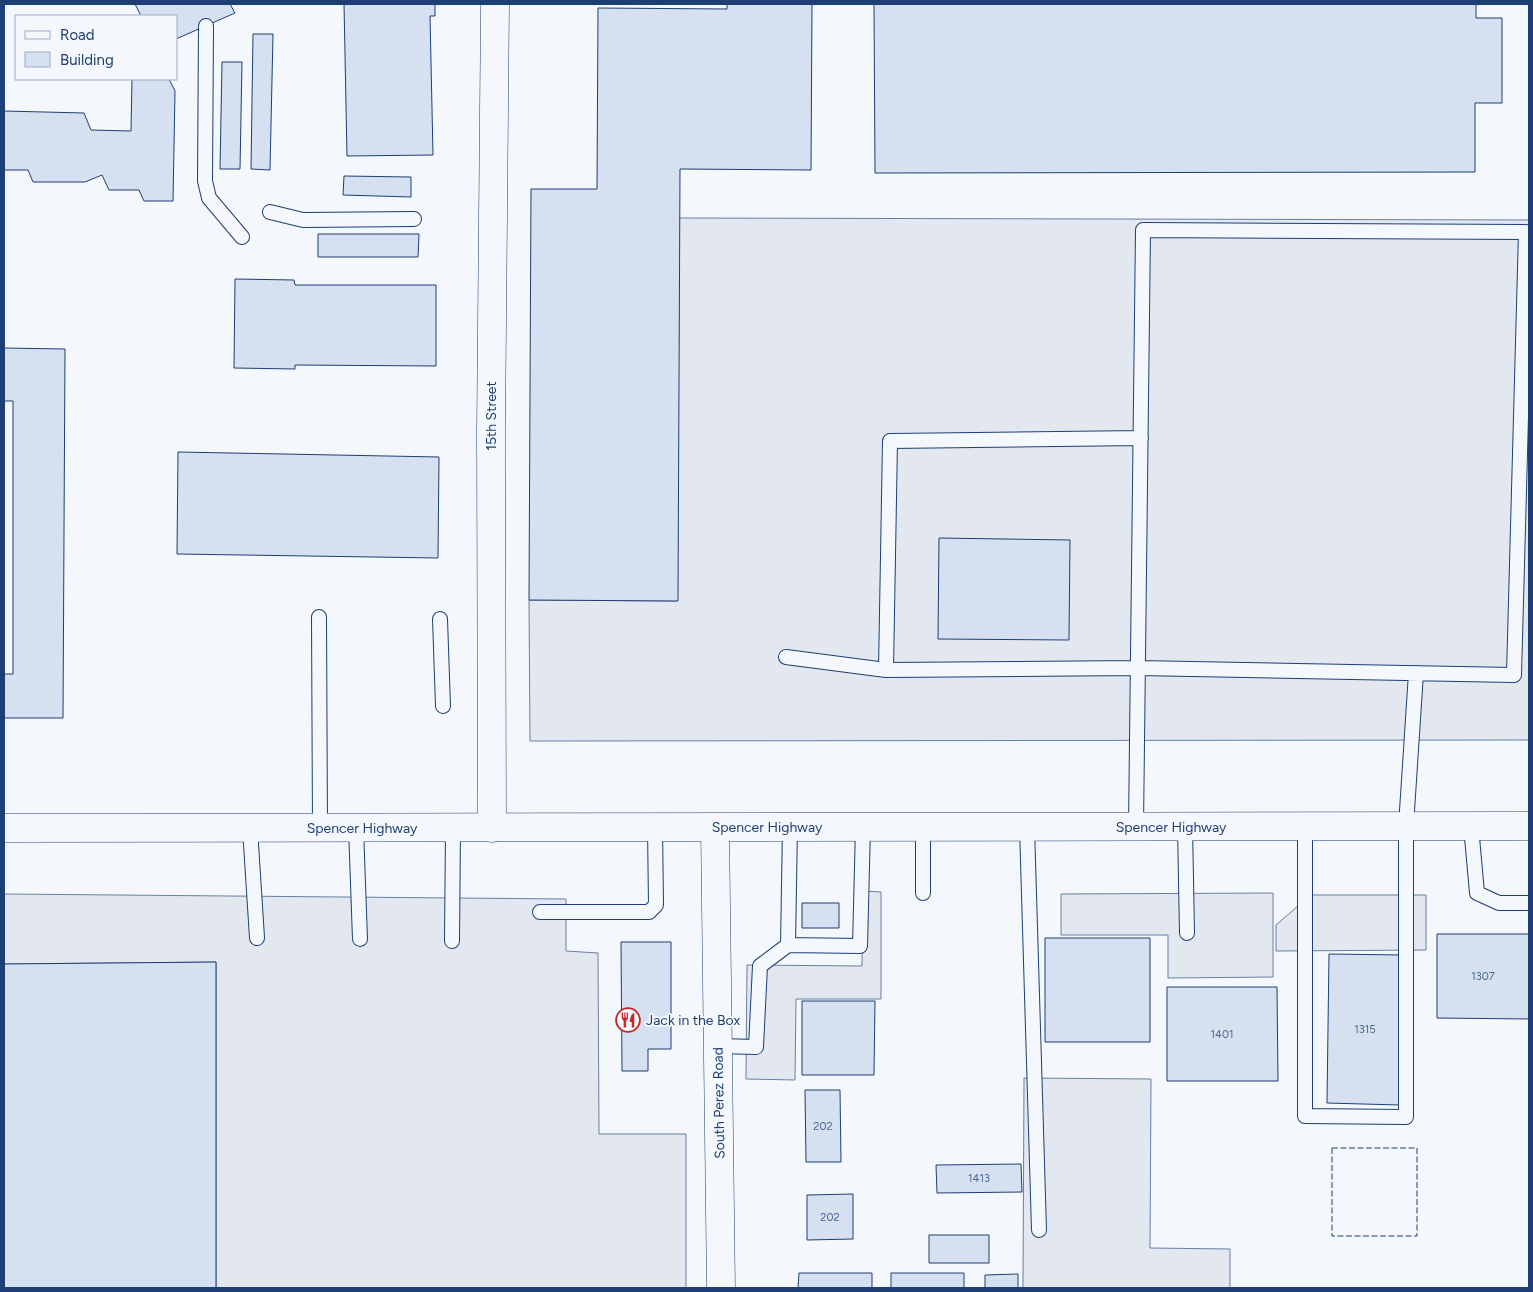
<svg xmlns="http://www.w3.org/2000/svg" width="1533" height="1292" font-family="Figtree,sans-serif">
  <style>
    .parking { fill: #e3e8f0; stroke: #687fa3 }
    .building { fill: #d5e0f0; stroke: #1d3f73 }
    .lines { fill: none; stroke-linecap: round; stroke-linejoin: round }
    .lane-casing { stroke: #1d3f73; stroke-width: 16 }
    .street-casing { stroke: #1d3f73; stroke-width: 29 }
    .secondary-casing { stroke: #1d3f73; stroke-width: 29 }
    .primary-casing { stroke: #1d3f73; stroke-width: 29 }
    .lane { stroke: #f4f7fb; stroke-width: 14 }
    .street { stroke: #f4f7fb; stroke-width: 28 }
    .secondary { stroke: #f4f7fb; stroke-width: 28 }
    .primary { stroke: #f4f7fb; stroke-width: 28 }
    .fence { stroke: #1d3f73; stroke-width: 1; stroke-dasharray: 6 2.5; stroke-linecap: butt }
    .labels { text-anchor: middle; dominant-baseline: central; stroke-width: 4; stroke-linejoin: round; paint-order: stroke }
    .number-label { font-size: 11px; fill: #4b6792 }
    .street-label { font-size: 14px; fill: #1d3f73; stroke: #f4f7fb }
    .poi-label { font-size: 14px; fill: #1d3f73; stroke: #f4f7fb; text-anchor: start }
  </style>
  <rect width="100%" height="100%" fill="#f4f7fb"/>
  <path class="parking" d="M679,218l850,2v520l-999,1 -1,-141 148,1z
    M863,891l18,1v107h-85l-1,81 -49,-1 1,-114 115,1z
    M1273,893v84l-105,1v-43h-107v-41z
    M4,894l562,5v52l32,2 1,181h87v154h-470v-326l-212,2z
    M1298,895h128v55l-150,1v-26l22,-19z
    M1024,1078l127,1 -1,169 80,1v39h-207z"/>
  <path class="building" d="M135,4h95l5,9 -59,26v-23h-35z
    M344,4h91v12h-5l3,139 -86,1z
    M727,4h85l-1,166 -131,-1 -2,432 -149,-1 2,-411h66l1,-181 129,1z
    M874,4h602v14h26v85h-27v69l-600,1z
    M253,34h20l-3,136 -19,-1z
    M222,62h20l-2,107h-20z
    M132,79h37l6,12 -2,110h-29l-5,-11h-30l-7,-15 -17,7h-52l-5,-12h-24v-59l80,2 7,17 40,1z
    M344,176l67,1v20l-68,-2z
    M318,234h101l-1,23h-100z
    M235,279l59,1 1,5h141v81l-141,-1v4l-61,-1z
    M4,348l61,1 -2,369h-59v-44h9v-273h-9z
    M178,452l261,5 -1,101 -261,-4z
    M939,538l131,2 -1,100 -131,-1z
    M802,903h37v25h-37z
    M1437,934h92v85l-92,-1z
    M1045,938h105v104h-105z
    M621,942h50v107h-23v22h-26z
    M1329,954l73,1 -3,150 -72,-2z
    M216,962v326h-212v-324z
    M1167,987h110l1,94h-111z
    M802,1001h73l-1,74h-72z
    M805,1090h35l1,72h-35z
    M1021,1164l1,28 -85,1 -1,-28z
    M853,1194v45l-46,1v-45z
    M929,1235h60v28h-60z
    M799,1273h73v15h-74z
    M891,1273h73v15h-73z
    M1018,1274v14h-33v-13z"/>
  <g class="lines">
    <g class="lane-casing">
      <path id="lane" d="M206,26l-1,155 4,17 33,39
        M270,212l33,8 111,-1
        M319,617l1,211
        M440,619l3,87
        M786,657l100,13
        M1471,826l6,67 22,10h30
        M790,827l-2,118 72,1 3,-119
        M923,827v66
        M1027,827l12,403
        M1136,827c3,-199 5,-398 7,-597l383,2 -12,443 -376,-7 -252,2 4,-229 251,-3
        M1185,827l2,106
        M1305,827v289l101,1v-291l10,-153
        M250,828l7,110
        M356,828l4,111
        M540,912h109l7,-7 -1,-77
        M452,941l1,-113
        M718,1046l38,1 4,-81 28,-21"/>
    </g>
    <g class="street-casing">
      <path id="street" d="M492,828l-1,-396 4,-428"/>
    </g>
    <g class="secondary-casing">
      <path id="secondary" d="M715,828l6,460"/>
    </g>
    <g class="primary-casing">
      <path id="primary" d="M4,828l1525,-2"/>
    </g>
    <use href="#lane" class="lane"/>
    <use href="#street" class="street"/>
    <use href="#secondary" class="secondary"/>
    <use href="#primary" class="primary"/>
    <path class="fence" d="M1332,1148h85v88h-85z"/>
  </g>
  <defs>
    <g id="restaurant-ring" transform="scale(1.25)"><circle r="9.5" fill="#f4f7fb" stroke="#c62828" stroke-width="1.5"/><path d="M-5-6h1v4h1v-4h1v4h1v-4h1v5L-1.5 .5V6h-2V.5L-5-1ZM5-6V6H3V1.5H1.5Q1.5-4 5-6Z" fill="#c62828"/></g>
  </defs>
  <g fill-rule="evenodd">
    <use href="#restaurant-ring" x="628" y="1020"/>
  </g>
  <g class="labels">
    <g class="number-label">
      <text x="1483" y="976">1307</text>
      <text x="1365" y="1029">1315</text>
      <text x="1222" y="1034">1401</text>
      <text x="823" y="1126">202</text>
      <text x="979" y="1178">1413</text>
      <text x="830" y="1217">202</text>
    </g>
    <g class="street-label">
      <text transform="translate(491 416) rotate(-90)">15th Street</text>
      <text x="767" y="827">Spencer Highway</text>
      <text x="1171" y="827">Spencer Highway</text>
      <text x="362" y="828">Spencer Highway</text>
      <text transform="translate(719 1103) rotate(-91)">South Perez Road</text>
    </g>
    <g class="poi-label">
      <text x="646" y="1020">Jack in the Box</text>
    </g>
  </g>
  <rect width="1533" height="1292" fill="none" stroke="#1d3f73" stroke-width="10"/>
  <rect x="15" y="15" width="162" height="65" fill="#f4f7fb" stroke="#9eadc5"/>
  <rect x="25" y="31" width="25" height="8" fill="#f4f7fb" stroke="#9eadc5"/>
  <text x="60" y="40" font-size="15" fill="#1d3f73">Road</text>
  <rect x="25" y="52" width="25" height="15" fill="#d5e0f0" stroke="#9eadc5"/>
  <text x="60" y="65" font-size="15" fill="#1d3f73">Building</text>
</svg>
